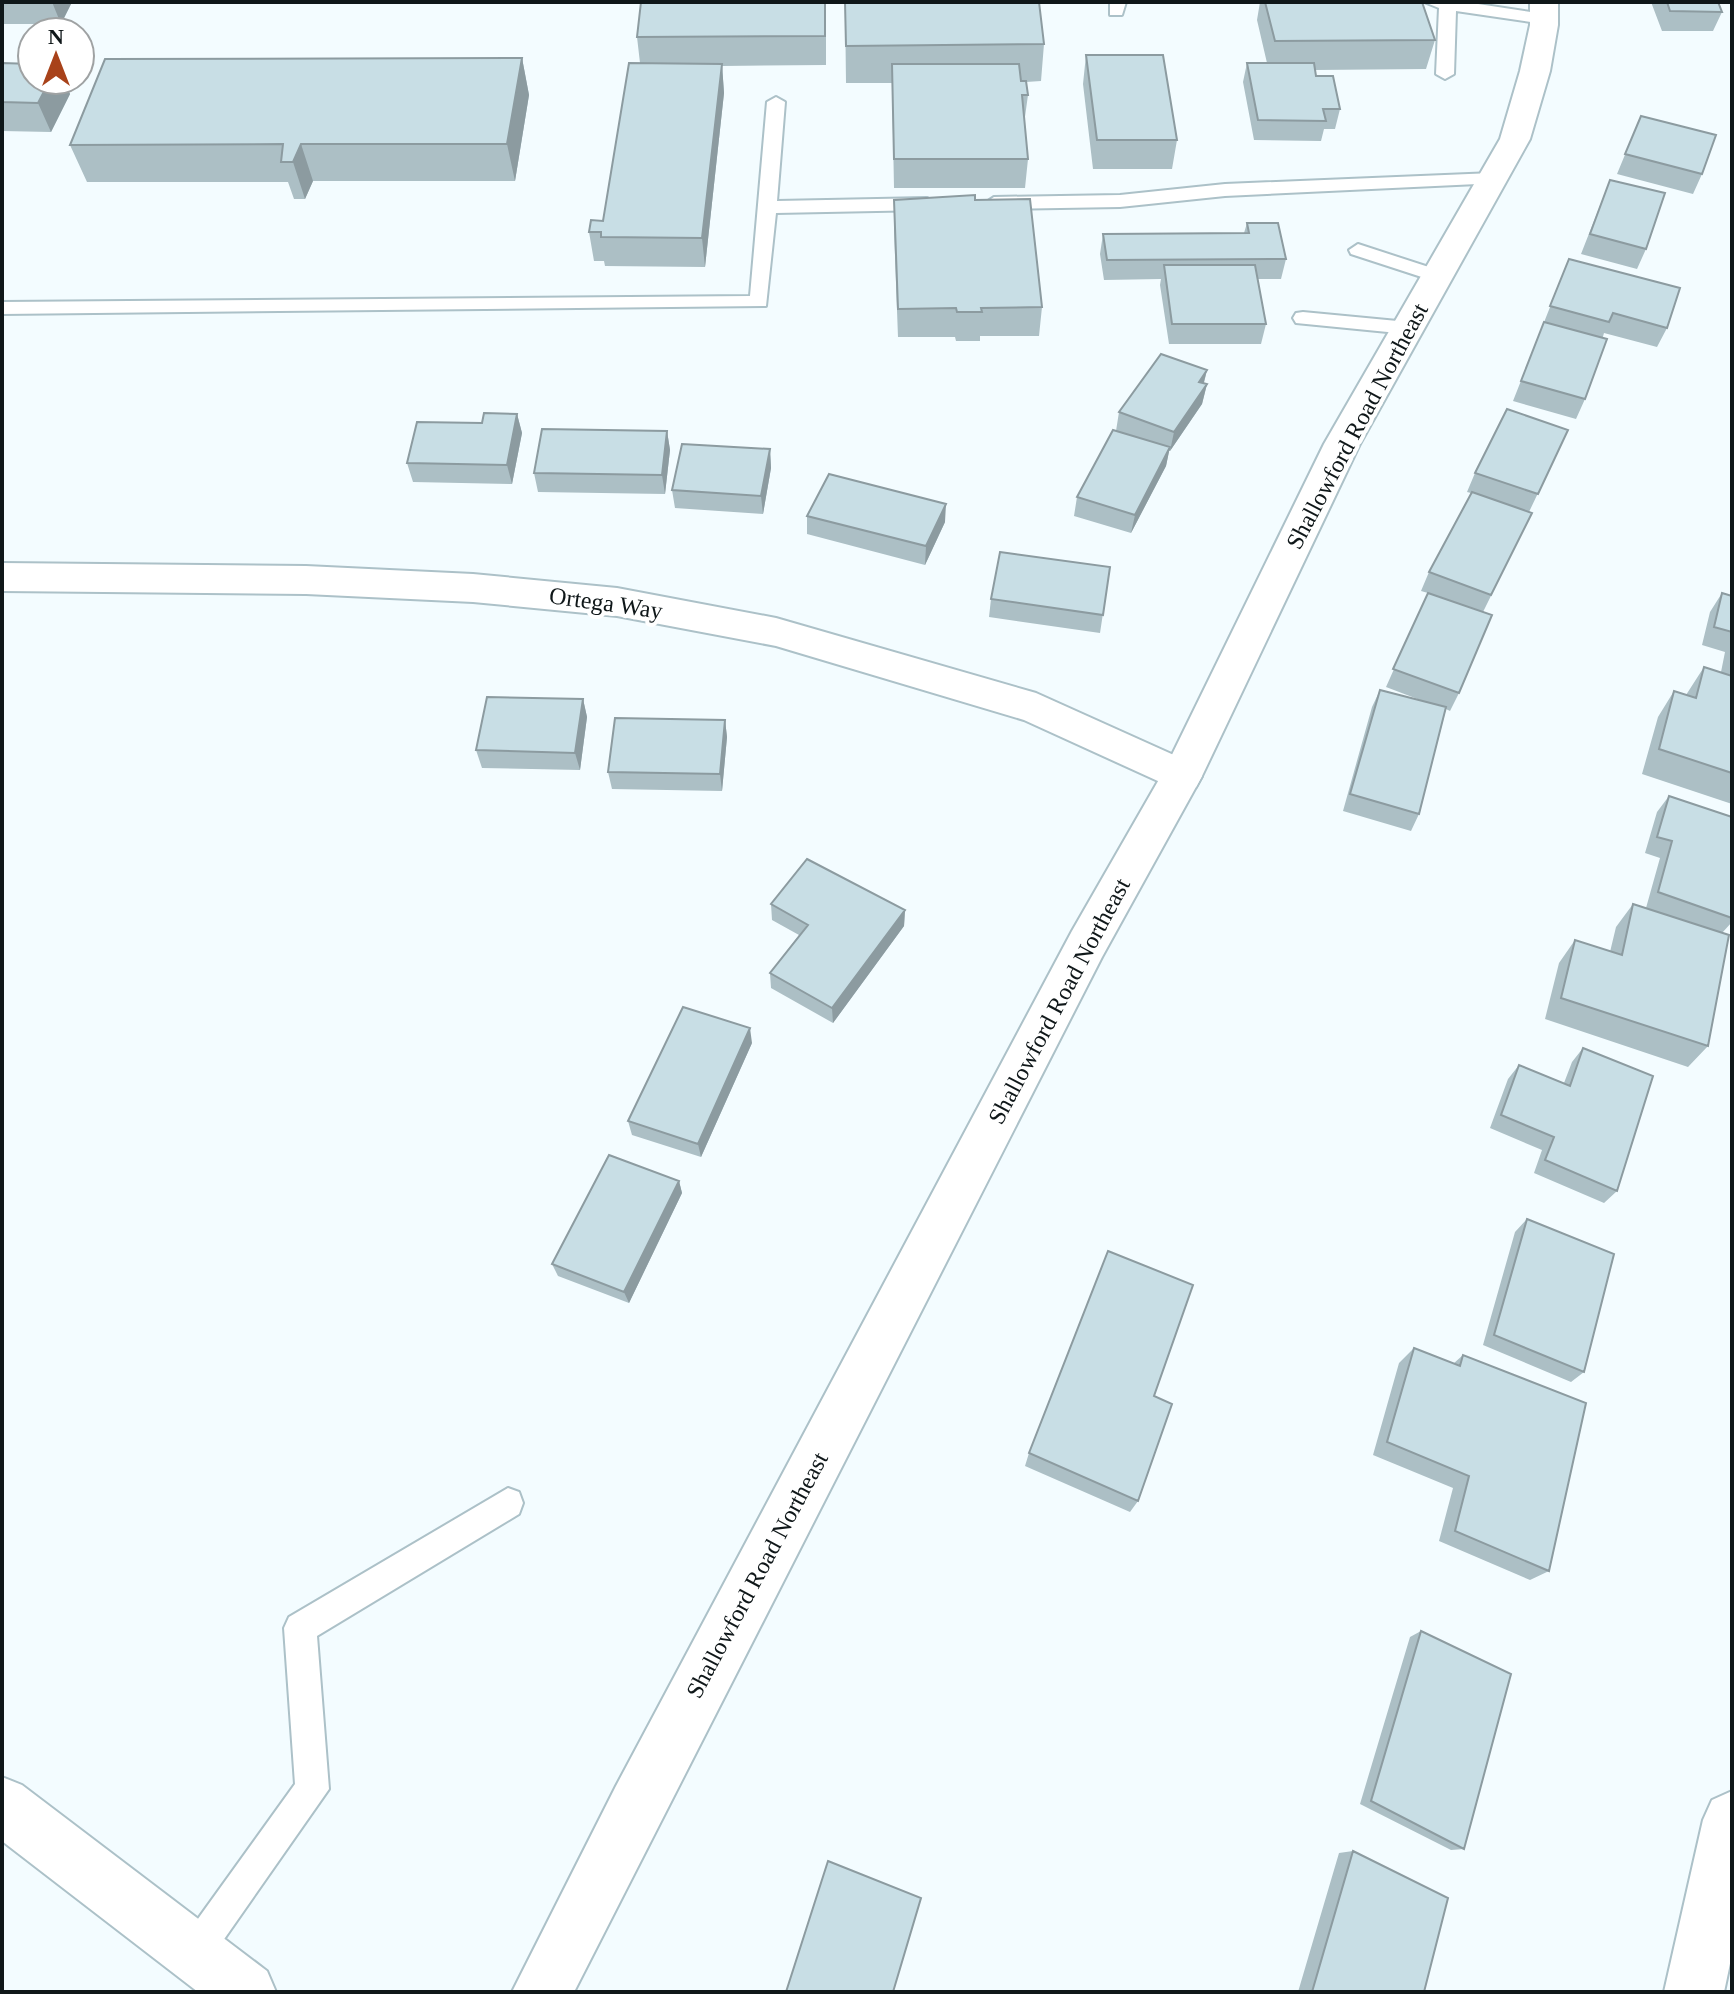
<svg xmlns="http://www.w3.org/2000/svg" width="1734" height="1994" font-family="Georgia,serif">
  <style>
    .lines { fill: none; stroke-linecap: round; stroke-linejoin: round }
    .service-casing { stroke: #acc1c8; stroke-width: 4 }
    .minor-casing { stroke: #acc1c8; stroke-width: 4 }
    .tertiary-casing { stroke: #acc1c8; stroke-width: 4 }
    .service { fill: #fff; fill-rule: evenodd }
    .minor { fill: #fff; fill-rule: evenodd }
    .tertiary { fill: #fff; fill-rule: evenodd }
    .wall { fill: #acbfc5 }
    .shaded-wall { fill: #8c9ba0 }
    .building { fill: #c8dee5; stroke: #8c9ba0; stroke-width: 2 }
    .labels { text-anchor: middle; dominant-baseline: central; stroke-width: 8; stroke-linejoin: round; paint-order: stroke }
    .street-label { font-size: 24px; fill: #0f1719; stroke: #fff }
  </style>
  <rect width="100%" height="100%" fill="#f3fcff"/>
  <g class="lines">
    <g class="service-casing">
      <path id="service" d="M1110,2h16l-4,13h-12z
        M1424,2h41l79,12 8,5 -8,5 -88,-13 -2,63 -9,5 -9,-5 3,-66z
        M776,97l9,5 -8,99 150,-3 9,6 -9,6 -151,3 -10,93 -764,8v-12l748,-6 17,-194z
        M1493,173l6,2v8l-274,13 -105,11 -126,2 -9,-6 9,-6 126,-2 105,-11z
        M1358,244l86,28 3,4 -10,6 -86,-28 -2,-4z
        M1303,312l105,10 10,6 -10,6 -112,-11 -3,-5 3,-5z
        M508,1488l11,4 4,11 -4,11 -202,122 12,153 -123,176 -12,6 -12,-6 -6,-12 6,-12 113,-157 -11,-156 5,-11z"/>
    </g>
    <g class="minor-casing">
      <path id="minor" d="M2,563l304,3 167,8 144,14 159,30 260,75 160,72 6,11 -6,11 -14,5 -158,-72 -248,-74 -159,-30 -144,-14 -167,-8 -304,-3z
        M2,1777l20,8 245,186 9,21h-78l-196,-151z
        M1732,1791v163l-8,38h-60l39,-172 9,-20z"/>
    </g>
    <g class="tertiary-casing">
      <path id="tertiary" d="M1530,2h28v23l-8,46 -20,68 -170,305 -158,332 -100,181 -528,1035h-62l104,-206 456,-855 93,-162 159,-325 176,-305 20,-68 10,-46z"/>
    </g>
    <use href="#service" class="service"/>
    <use href="#minor" class="minor"/>
    <use href="#tertiary" class="tertiary"/>
  </g>
  <path class="wall" d="M2,2h70l-11,22h-59z
    M845,2l199,42 -3,37 -15,1 2,13 -4,29 4,35 -3,29h-131l-2,-105h-46z
    M1260,2h162l13,38 -9,29 -111,1 1,6 24,33 -5,20h-11l-3,12 -67,-1 -11,-58 4,-19h20l-10,-43z
    M1651,2h67l4,10 -9,19h-51z
    M826,31v34l-104,1 2,27 -19,174 -100,-1 -1,-5h-10l-5,-29 14,-11 37,-158 -3,-26z
    M1086,55l91,85 -5,29h-79l-10,-85z
    M522,58l7,37 -14,86h-202l-8,18h-11l-6,-17h-201l-17,-37z
    M2,63l30,17h32l6,14 -19,38 -49,-1z
    M1641,116l61,58 -9,20 -76,-20z
    M1610,180l36,69 -9,20 -56,-15z
    M894,200h81l67,107 -3,29h-59v5h-24l-1,-4h-57l-4,-108z
    M1247,223l39,36 -5,20h-24l9,45 -5,20h-92l-9,-59 1,-6 -57,1 -4,-26 3,-20 141,-1z
    M1569,259l98,69 -10,19 -53,-14 -19,66 -9,20 -63,-18z
    M1207,370l-3,13 3,1 -5,20 -32,47h-1l-3,15 -35,67 -57,-17 3,-19 39,-66 3,-19z
    M517,414l5,19 -10,51 -99,-2 -6,-19 75,-40z
    M1568,430l-39,82 3,1 -49,99 -24,81 -9,18 -4,-2 -27,105 -8,17 -68,-20 29,-104 8,-17 48,13 -42,-16 42,-94 -7,-2 8,-19 42,-79 -4,-1 8,-19z
    M667,431l3,19 -5,44 -127,-2 -4,-19z
    M770,449l1,19 -8,46 -88,-6 -3,-18z
    M807,516l138,6 -20,43 -118,-31z
    M1110,567l-10,66 -111,-16 2,-18z
    M1722,593l10,3v208l-90,-30 16,-57 16,-26 12,4 18,-28 17,5 4,-20 -23,-7 8,-33z
    M583,699l4,18 -7,53 -98,-2 -6,-18z
    M725,720l2,17 -5,54 -110,-2 -4,-17z
    M1669,796l63,21v105l-10,11 -14,113 -20,21 -143,-48 14,-56 16,-23 35,12 6,-25 17,-23 13,4 14,-50 -15,-5 12,-41z
    M771,904l134,6 -1,16 -71,97 -62,-35 -1,-15 29,-38 -27,-15z
    M752,1043l-51,114 -69,-22 -4,-14z
    M1583,1048l34,143 -13,12 -70,-30 8,-23 -52,-22 18,-49 11,-14 45,18 8,-21z
    M679,1181l3,12 -53,110 -71,-27 -6,-12z
    M1527,1219l57,153 -13,10 -88,-37 32,-113z
    M1414,1348l39,16 10,-9 86,216 -19,9 -91,-39 14,-53 -80,-33 26,-92z
    M1154,1396l-16,105 -8,11 -105,-46 4,-13z
    M1421,1631l43,218 -13,1 -91,-46 50,-167z
    M1353,1851l71,141h-126l41,-139z"/>
  <path class="shaded-wall" d="M52,2h20l-11,22z
    M522,58l7,37 -14,86 -8,-37z
    M722,64l2,29 -19,174 -3,-29z
    M50,80h14l6,14 -19,38 -13,-29z
    M301,144l12,37 -8,18 -12,-37z
    M1207,370l-5,19 -3,-7z
    M1207,384l-5,20 -32,47 4,-19z
    M517,414l5,19 -10,51 -5,-19z
    M667,431l3,19 -5,44 -3,-19z
    M1170,447l-4,19 -35,67 4,-18z
    M770,449l1,19 -8,46 -2,-18z
    M946,504l-1,18 -20,43 1,-19z
    M583,699l4,18 -7,53 -5,-17z
    M725,720l2,17 -5,54 -2,-17z
    M905,910l-1,16 -71,97 -1,-15z
    M750,1028l2,15 -51,114 -3,-13z
    M679,1181l3,12 -53,110 -5,-11z"/>
  <path class="building" d="M641,2h184v34l-188,1z
    M845,2h194l5,42 -198,2z
    M1265,2h157l13,38 -160,1z
    M1667,2h51l4,10 -52,-1z
    M1086,55h77l14,85h-80z
    M522,58l-15,86h-206l-8,18h-12l2,-18 -213,1 35,-86z
    M2,63l30,1v16h18l-12,23 -36,-1z
    M629,63l93,1 -20,174 -101,-1v-5h-12l2,-12 12,1z
    M1247,63h67l2,13h17l7,33h-17l3,12 -68,-1z
    M892,64h127l2,17h5l2,14h-6l6,64h-134z
    M1641,116l75,19 -14,39 -77,-20z
    M1610,180l55,13 -19,56 -56,-15z
    M975,195v5l55,-1 12,108 -61,1 1,4h-25l-1,-4 -58,1 -4,-109z
    M1247,223h31l8,36 -179,1 -4,-26 146,-1z
    M1569,259l111,29 -13,40 -54,-15 -4,9 -59,-16z
    M1164,265h91l11,59h-94z
    M1544,322l63,17 -22,60 -64,-18z
    M1161,354l46,16 -8,12 8,2 -33,48 -55,-20z
    M1507,409l61,21 -30,64 -63,-21z
    M484,413l33,1 -10,51 -100,-2 10,-41 65,1z
    M542,429l125,2 -5,44 -128,-2z
    M1113,430l57,17 -35,68 -58,-18z
    M682,444l88,5 -9,47 -89,-6z
    M829,474l117,30 -20,42 -119,-30z
    M1472,492l60,21 -41,82 -62,-23z
    M1000,552l110,15 -7,48 -112,-16z
    M1428,593l64,22 -33,78 -66,-24z
    M1722,593l10,3v36l-18,-5z
    M1704,667l28,9v97l-73,-24 15,-58 22,7z
    M1380,690l66,17 -27,107 -69,-20z
    M487,697l96,2 -8,54 -99,-3z
    M615,718l110,2 -5,54 -112,-2z
    M1669,796l63,21v101l-74,-26 14,-51 -15,-4z
    M807,859l98,51 -73,98 -62,-35 38,-48 -37,-21z
    M1633,904l96,31 -21,111 -147,-48 14,-58 47,15z
    M683,1007l67,21 -52,116 -70,-23z
    M1583,1048l70,28 -36,115 -72,-31 9,-23 -53,-22 18,-50 51,21z
    M609,1155l70,26 -55,111 -72,-28z
    M1527,1219l87,35 -30,118 -90,-37z
    M1108,1251l85,34 -39,111 18,8 -34,97 -109,-48z
    M1414,1348l46,18 3,-11 123,48 -37,168 -94,-40 14,-55 -82,-34z
    M1421,1631l90,43 -47,175 -93,-48z
    M1353,1851l95,47 -24,94h-112z
    M828,1861l93,37 -28,94h-107z"/>
  <g class="labels">
    <g class="street-label">
      <text transform="translate(1357 426) rotate(-62)">Shallowford Road Northeast</text>
      <text transform="translate(606 603) rotate(8)">Ortega Way</text>
      <text transform="translate(1059 1001) rotate(-62)">Shallowford Road Northeast</text>
      <text transform="translate(757 1575) rotate(-62)">Shallowford Road Northeast</text>
    </g>
  </g>
  <rect width="1734" height="1994" fill="none" stroke="#0f1719" stroke-width="8"/>
  <g transform="translate(56 56)"><circle r="38" fill="#ffffff" stroke="#9fa2a3" stroke-width="2"/>
  <path d="M0-6L14 30L0 20L-14 30Z" fill="#a8421a"/>
  <text y="-12" font-size="22" font-weight="bold" text-anchor="middle" fill="#0f1719">N</text>
  </g>
</svg>
